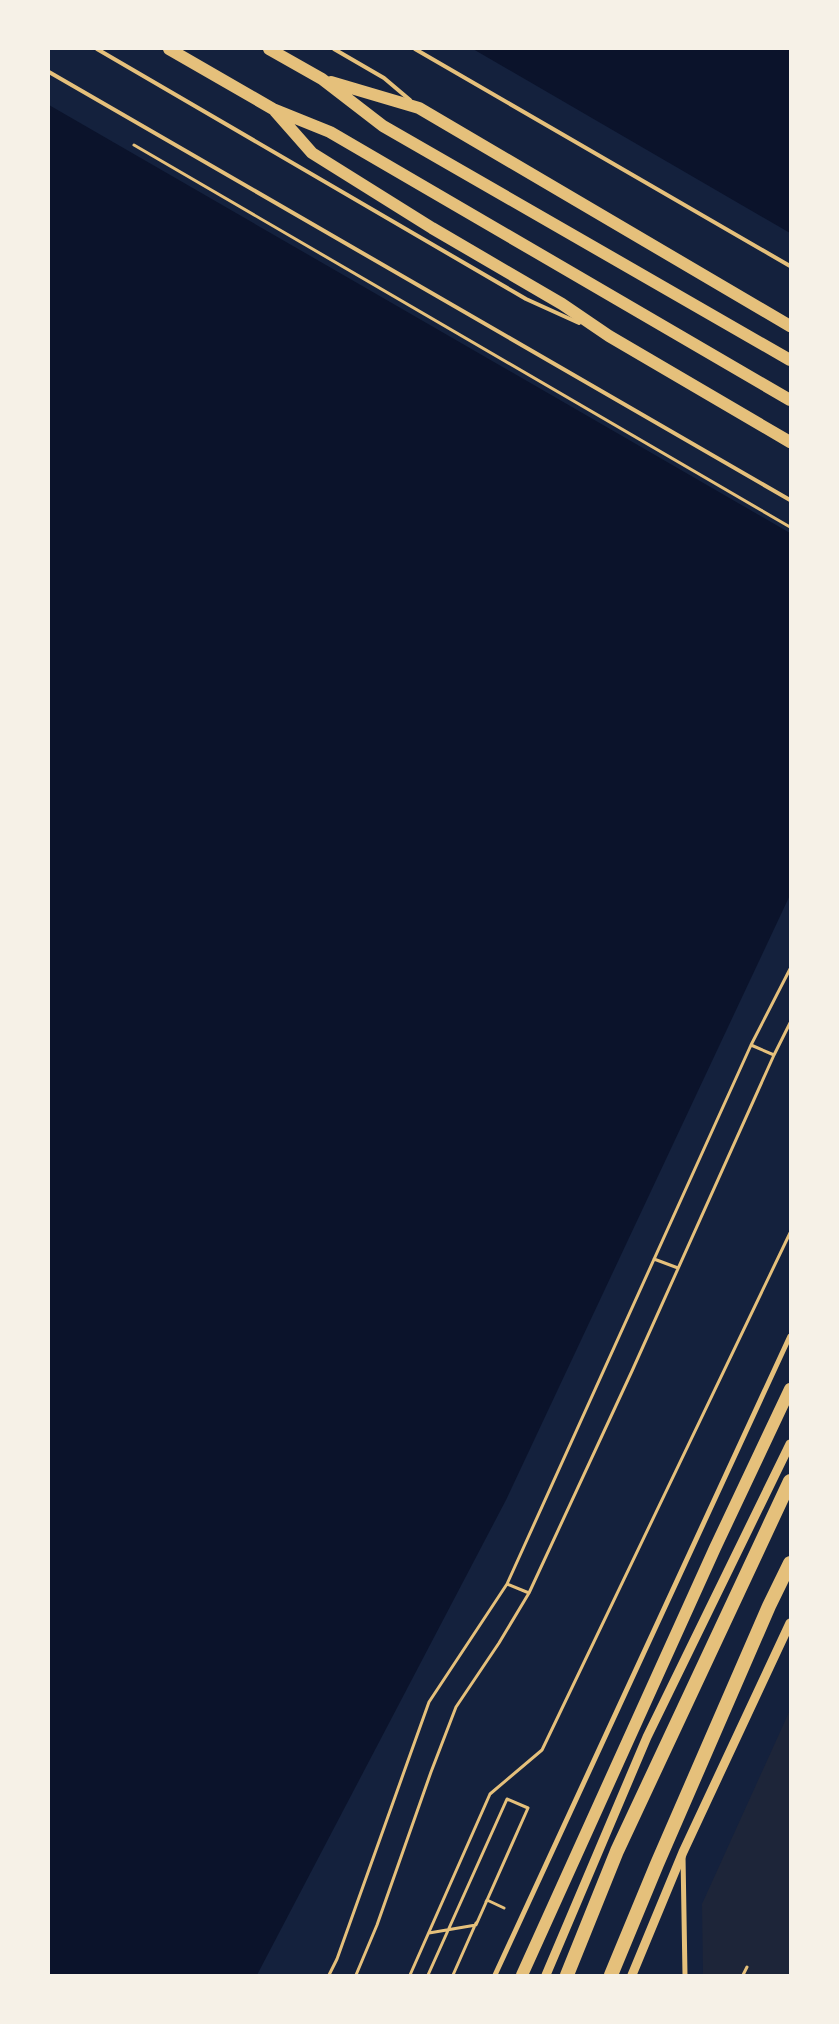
<svg xmlns="http://www.w3.org/2000/svg" width="839" height="2024" font-family="'DejaVu Sans',sans-serif">
  <style>
    .green { fill: #1d2539 }
    .water { fill: #0b132b }
    .pier { fill: #14213d }
    .lines { fill: none; stroke-linecap: round; stroke-linejoin: round }
    .path { stroke: #e5c07b; stroke-width: 3 }
    .service { stroke: #e5c07b; stroke-width: 4 }
    .minor { stroke: #e5c07b; stroke-width: 5 }
    .tertiary { stroke: #e5c07b; stroke-width: 9 }
    .primary { stroke: #e5c07b; stroke-width: 12 }
    .trunk { stroke: #e5c07b; stroke-width: 14 }
  </style>
  <rect width="100%" height="100%" fill="#14213d"/>
  <path class="green" d="M790,1710v265h-87l-1,-71z"/>
  <path class="water" d="M49,49h741v846l-284,605 -249,475h-208z"/>
  <path class="pier" d="M49,49h424l317,184v300l-741,-428z"/>
  <g class="lines">
    <path class="path" d="M134,145l656,382
      M751,1045l23,10
      M654,1259l24,9
      M507,1584l22,9
      M486,1902l1,-2 17,8
      M329,1975l8,-16 92,-257 78,-118 244,-539 39,-76
      M356,1975l21,-50 54,-153 25,-65 43,-64 30,-50 103,-222 142,-316 16,-32
      M410,1975l80,-181 52,-44 248,-517
      M428,1975l79,-176 21,9 -52,117 -47,8
      M453,1975l23,-52
      M743,1975l4,-8"/>
    <path class="service" d="M97,49l429,250 53,24
      M334,49l50,29 26,22
      M415,49l375,217
      M49,72l741,428"/>
    <path class="minor" d="M683,1856l2,119
      M495,1975l295,-639"/>
    <path class="tertiary" d="M546,1975l101,-238 143,-293
      M632,1975l51,-123 107,-229"/>
    <path class="primary" d="M169,49l104,60 57,23 460,268
      M269,49l53,30 61,47 407,234
      M331,82l88,26 371,218
      M275,111l37,42 120,75 130,76 47,32 181,106
      M522,1975l193,-427 75,-159"/>
    <path class="trunk" d="M567,1975l50,-124 173,-370
      M611,1975l46,-111 112,-258 21,-43"/>
  </g>
  <rect width="839" height="2024" fill="none" stroke="#f6f1e7" stroke-width="100"/>
</svg>
